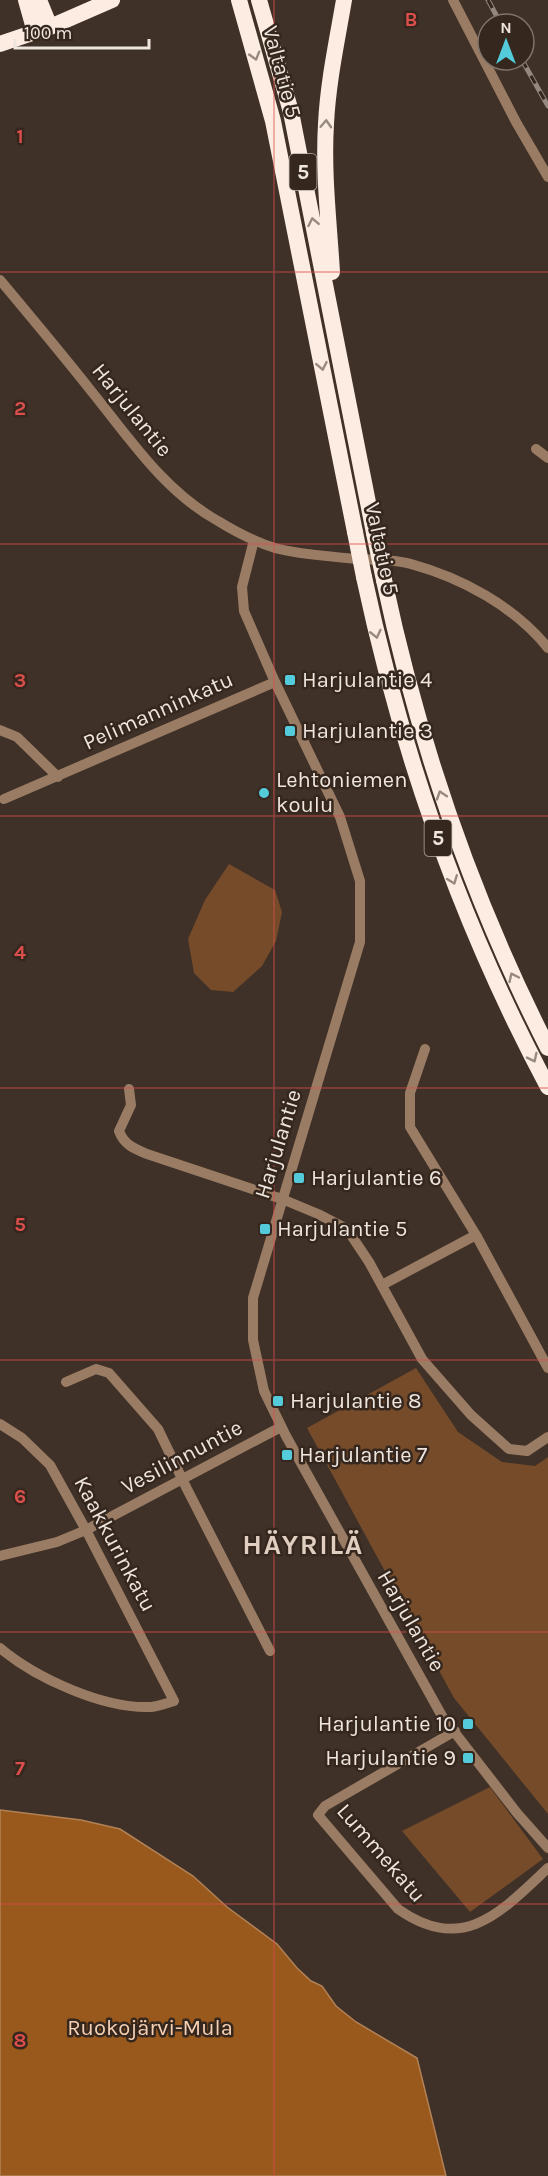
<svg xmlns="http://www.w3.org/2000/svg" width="548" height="2176" font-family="Karla,sans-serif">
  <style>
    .green { fill: #754b2a }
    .water { fill: #99581c; stroke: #b28256; stroke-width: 1.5 }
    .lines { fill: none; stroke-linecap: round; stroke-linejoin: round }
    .minor { stroke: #9a7c65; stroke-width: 10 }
    .highway { stroke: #fcece1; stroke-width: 16 }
    .rail-casing { stroke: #948880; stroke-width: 5 }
    .rail { stroke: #35271d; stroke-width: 3; stroke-dasharray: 9; stroke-linecap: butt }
    .highway-bridge { stroke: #fcece1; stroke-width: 16 }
    .oneway { stroke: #988a7f }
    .grid { fill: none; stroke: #db4e4c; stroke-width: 1.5; stroke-opacity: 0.55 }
    .poi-dot { fill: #53cbdb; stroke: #35271d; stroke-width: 2 }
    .labels { text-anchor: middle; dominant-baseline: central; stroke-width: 5; stroke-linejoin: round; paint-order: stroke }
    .shield { fill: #35271d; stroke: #b6aca4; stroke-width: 1.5 }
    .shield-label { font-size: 21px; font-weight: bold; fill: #eee5de }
    .street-label { font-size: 22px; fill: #eee5de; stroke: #35271d }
    .poi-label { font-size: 22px; fill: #eee5de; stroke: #35271d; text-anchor: start }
    .park-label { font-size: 22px; fill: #f6d0b4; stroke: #35271d }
    .district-label { font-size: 28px; font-weight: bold; letter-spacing: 1.5px; fill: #e0cec1; stroke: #35271d }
    .grid-label { font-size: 20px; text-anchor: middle; font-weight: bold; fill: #db4e4c; stroke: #35271d; stroke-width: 5; stroke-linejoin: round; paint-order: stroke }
  </style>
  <rect width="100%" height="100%" fill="#3f3127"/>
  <path class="green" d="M229,864l46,26 7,22 -6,29 -14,25 -29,26 -22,-2 -17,-17 -6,-34 17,-39z
    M416,1368l42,64 44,30 33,4 13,-9v357l-94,-116 -147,-270z
    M490,1787l53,72 -73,53 -68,-81z"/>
  <path class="water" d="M0,1810l81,10 39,9 73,47 34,31 50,37 20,24 14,13 11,5 14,20 20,16 61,36 29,118h-446z"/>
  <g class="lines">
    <path class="minor" d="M453,0l63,122 32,55
      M0,280c31,37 62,74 92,112 38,47 72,99 126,129 18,11 37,21 57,27 26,7 55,8 81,11 18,1 38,0 55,5 51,14 103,42 137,84
      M536,449l12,9
      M254,540l-12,47 2,24 31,71 65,135 20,64v61l-107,356v42l11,51 22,45 156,280 75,97 31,35
      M0,730l17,7 41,40
      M4,799l271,-117
      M425,1049l-15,44v34l66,108 72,133
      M129,1089l2,16 -12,26c5,14 16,18 28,23l135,45 36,15 29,15 22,33 53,97 49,56 38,34 18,2 21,-14
      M382,1285l94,-50
      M66,1382l30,-13 13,4 49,56 29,60 83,162
      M0,1424l22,14 28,27 36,65 88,171c-7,2 -15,5 -23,6 -48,2 -115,-29 -151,-59
      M0,1556l57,-14 29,-12 195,-103
      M455,1731l-130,75 -7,9 80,94c65,46 103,3 150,-41"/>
    <path class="highway" d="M26,0l9,32
      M39,0l11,27
      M239,0l34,121 82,411
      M259,0l32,112 83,421
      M0,44l50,-17 62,-27
      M332,272c-3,-49 -9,-99 -6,-148 2,-42 11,-83 18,-124
      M364,577c38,178 98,349 184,510
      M384,580c35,165 87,317 164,468"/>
    <g class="rail-casing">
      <path id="rail" d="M488,0l13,24
        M522,60l26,46"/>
    </g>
    <use href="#rail" class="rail"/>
    <path class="highway-bridge" d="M355,532l9,45
      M374,533l10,47"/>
  </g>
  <defs><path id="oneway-chevron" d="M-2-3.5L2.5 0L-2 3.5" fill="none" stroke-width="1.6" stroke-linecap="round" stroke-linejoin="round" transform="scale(1.5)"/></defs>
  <g class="oneway">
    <use href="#oneway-chevron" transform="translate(255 56) rotate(74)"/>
    <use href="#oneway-chevron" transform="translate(326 124) rotate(-87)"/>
    <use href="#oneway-chevron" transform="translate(313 222) rotate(-101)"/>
    <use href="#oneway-chevron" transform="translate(322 366) rotate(79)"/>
    <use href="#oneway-chevron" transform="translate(376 634) rotate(77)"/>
    <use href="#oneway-chevron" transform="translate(441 795) rotate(-108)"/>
    <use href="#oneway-chevron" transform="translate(453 880) rotate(69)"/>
    <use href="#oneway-chevron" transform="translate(513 977) rotate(-115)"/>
    <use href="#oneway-chevron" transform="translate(533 1058) rotate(64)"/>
  </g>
  <path class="grid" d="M274,0v2176M0,272h548M0,544h548M0,816h548M0,1088h548M0,1360h548M0,1632h548M0,1904h548"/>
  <g class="poi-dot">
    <rect x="284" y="674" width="12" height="12" rx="3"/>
    <rect x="284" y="725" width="12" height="12" rx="3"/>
    <circle cx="264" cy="793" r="6"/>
    <rect x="293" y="1172" width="12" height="12" rx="3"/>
    <rect x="259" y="1223" width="12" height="12" rx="3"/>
    <rect x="272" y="1395" width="12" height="12" rx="3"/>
    <rect x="281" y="1449" width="12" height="12" rx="3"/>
    <rect x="462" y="1718" width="12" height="12" rx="3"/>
    <rect x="462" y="1752" width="12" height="12" rx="3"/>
  </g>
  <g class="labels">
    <g class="shield">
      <rect x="289.5" y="154" width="27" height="36" rx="4.5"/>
      <rect x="424.5" y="820" width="27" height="36" rx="4.5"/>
    </g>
    <g class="shield-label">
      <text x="303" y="172">5</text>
      <text x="438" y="838">5</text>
    </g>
    <g class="street-label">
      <text transform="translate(282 72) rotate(75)">Valtatie 5</text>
      <text transform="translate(132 410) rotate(51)">Harjulantie</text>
      <text transform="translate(382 549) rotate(78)">Valtatie 5</text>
      <text transform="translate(158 711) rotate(-24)">Pelimanninkatu</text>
      <text transform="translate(278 1144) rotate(-73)">Harjulantie</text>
      <text transform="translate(182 1457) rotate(-28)">Vesilinnuntie</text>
      <text transform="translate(115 1544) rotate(62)">Kaakkurinkatu</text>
      <text transform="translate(411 1621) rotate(60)">Harjulantie</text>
      <text transform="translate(381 1853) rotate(49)">Lummekatu</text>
    </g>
    <g class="poi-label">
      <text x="302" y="680">Harjulantie 4</text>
      <text x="302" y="731">Harjulantie 3</text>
      <text x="276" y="780">Lehtoniemen<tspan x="276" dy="25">koulu</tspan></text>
      <text x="311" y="1178">Harjulantie 6</text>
      <text x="277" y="1229">Harjulantie 5</text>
      <text x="290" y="1401">Harjulantie 8</text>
      <text x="299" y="1455">Harjulantie 7</text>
      <text x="456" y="1724" text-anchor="end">Harjulantie 10</text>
      <text x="456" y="1758" text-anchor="end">Harjulantie 9</text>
    </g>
    <g class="park-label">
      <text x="150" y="2028">Ruokojärvi-Mula</text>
    </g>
    <g class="district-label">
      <text x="303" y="1544">HÄYRILÄ</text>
    </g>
  </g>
  <g class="grid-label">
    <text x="411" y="26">B</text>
    <text x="20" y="143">1</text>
    <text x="20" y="415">2</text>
    <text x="20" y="687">3</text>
    <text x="20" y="959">4</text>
    <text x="20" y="1231">5</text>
    <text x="20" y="1503">6</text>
    <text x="20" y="1775">7</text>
    <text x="20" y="2047">8</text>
  </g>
  <g transform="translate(506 42)"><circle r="28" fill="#35271d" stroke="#7f736a" stroke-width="1.5"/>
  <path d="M0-4.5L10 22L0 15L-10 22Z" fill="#53cbdb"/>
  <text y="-9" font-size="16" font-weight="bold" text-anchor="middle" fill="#eee5de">N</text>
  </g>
  <path d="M15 39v9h134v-9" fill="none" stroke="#eee5de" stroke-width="3"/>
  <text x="24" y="39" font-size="18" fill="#eee5de" stroke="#35271d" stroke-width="4.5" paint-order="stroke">100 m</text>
</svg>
